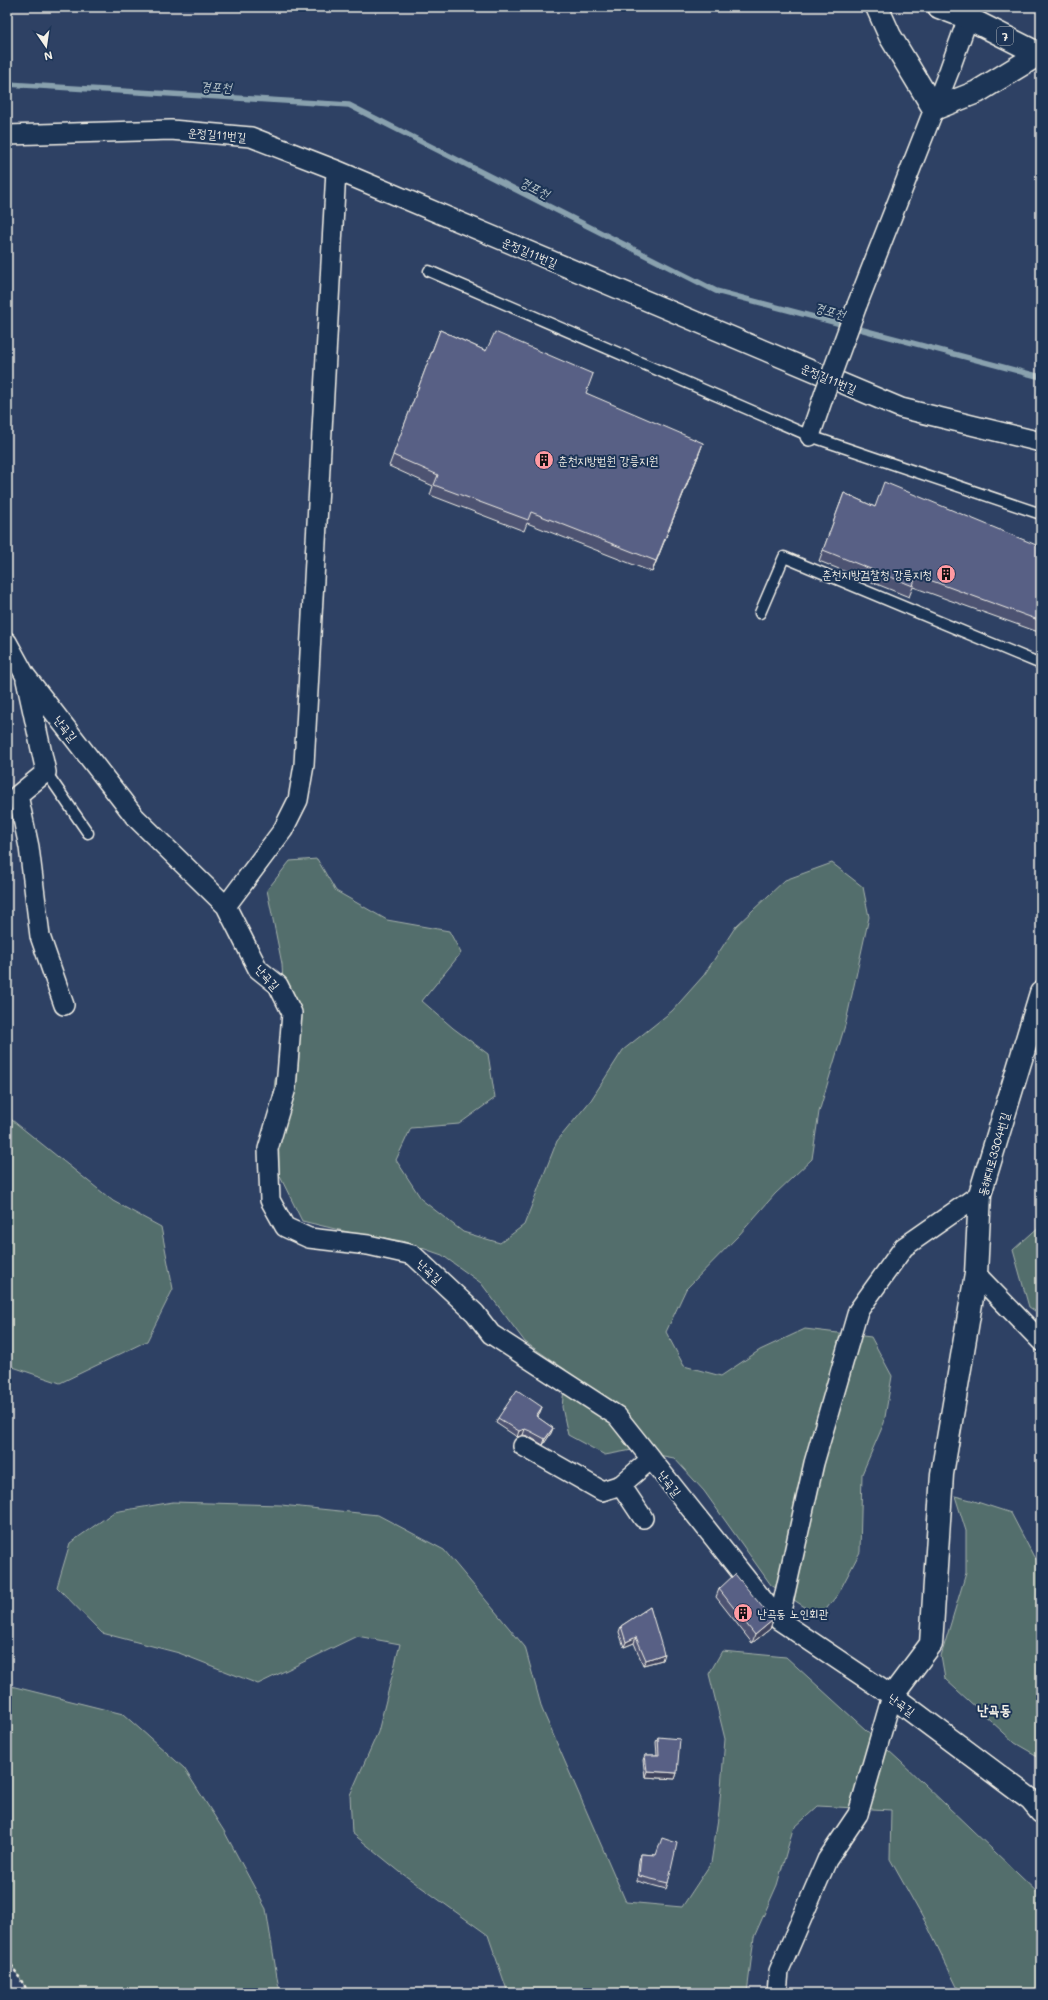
<svg xmlns="http://www.w3.org/2000/svg" width="1048" height="2000" font-family="Mali,'Poor Story',sans-serif">
  <style>
    .green { fill: #536e6c; stroke: #a4b0aa }
    .lines { fill: none; stroke-linecap: round; stroke-linejoin: round }
    .stream { stroke: #89a1ae; stroke-width: 5.5 }
    .service-casing { stroke: #f4f1e8; stroke-width: 13 }
    .minor-casing { stroke: #f4f1e8; stroke-width: 22 }
    .tertiary-casing { stroke: #f4f1e8; stroke-width: 25 }
    .primary-casing { stroke: #f4f1e8; stroke-width: 25 }
    .trunk-casing { stroke: #f4f1e8; stroke-width: 25 }
    .path { stroke: #f4f1e8; stroke-width: 2.5; stroke-dasharray: 3 3; stroke-linecap: butt }
    .service { stroke: #1d3557; stroke-width: 10 }
    .minor { stroke: #1d3557; stroke-width: 19 }
    .tertiary { stroke: #1d3557; stroke-width: 22 }
    .primary { stroke: #1d3557; stroke-width: 22 }
    .trunk { stroke: #1d3557; stroke-width: 22 }
    .minor-bridge-casing { stroke: #f4f1e8; stroke-width: 22; stroke-linecap: butt }
    .minor-bridge { stroke: #1d3557; stroke-width: 19 }
    .wall { fill: #4d5372; stroke: #f4f1e8 }
    .shaded-wall { fill: #3e435d; stroke: #f4f1e8 }
    .building { fill: #596085; stroke: #f4f1e8 }
    .labels { text-anchor: middle; dominant-baseline: central; stroke-width: 4; stroke-linejoin: round; paint-order: stroke }
    .shield { fill: #1d3557; stroke: #b4b9bc; stroke-width: 1 }
    .shield-label { font-size: 11px; font-weight: bold; fill: #f4f1e8 }
    .street-label { font-size: 12px; fill: #f4f1e8; stroke: #1d3557 }
    .poi-label { font-size: 12px; fill: #f4f1e8; stroke: #1d3557; text-anchor: start }
    .water-label { font-size: 13px; font-style: italic; fill: #b5c2c6; stroke: #1d3557 }
    .quarter-label { font-size: 14px; font-weight: bold; fill: #f4f1e8; stroke: #1d3557 }
  </style>
  <rect width="100%" height="100%" fill="#2e4164"/>
  <filter id="ink" filterUnits="userSpaceOnUse"><feTurbulence type="fractalNoise" baseFrequency=".025" numOctaves="2"/><feDisplacementMap in="SourceGraphic" scale="8" xChannelSelector="R" yChannelSelector="G"/><feConvolveMatrix kernelMatrix="1 2 1 2 8 2 1 2 1" color-interpolation-filters="sRGB"/></filter>
  <g filter="url(#ink)">
    <path class="green" d="M317,859l19,32 51,29 62,11 12,22 -39,48 31,27 35,26 7,44 -36,26 -48,4 -15,32 26,40 41,32 37,11 24,-18 33,-84 34,-41 32,-50 49,-39 32,-36 32,-49 49,-46 47,-17 31,24 6,30 -23,105 -27,90 -7,47 -37,35 -36,41 -53,54 -20,43 18,34 37,10 39,-26 45,-21 66,8 21,39 -8,47 -22,51 -2,78 -22,42 -18,23 -49,-32 -67,-94 -30,-33 -42,-8 -27,5 -37,-20 -6,-28 4,-37 -41,-28 -44,-59 -39,-28 -40,-14 -50,-8 -50,-12 -35,-71 8,-70 11,-33 -4,-83 -15,-74 23,-29z
      M7,1116l106,85 48,26 12,62 -26,52 -87,42 -53,-18z
      M1041,1225v90l-12,-8 -16,-57z
      M955,1496l16,4 40,13 23,44 7,5v196l-26,-15 -70,-64 -4,-23 25,-83v-42z
      M173,1502l108,3 97,10 66,35 81,97 17,62 84,193 56,5 29,-44 8,-51 6,-73 -16,-65 13,-23 64,6 114,104 141,135v97h-81l-32,-66 -38,-68 1,-49 -73,-4 -25,23 -16,56 -23,52 -7,56h-239l-20,-58 -88,-63 -48,-39 -2,-38 28,-63 22,-88 -43,-8 -99,48 -79,-31 -77,-20 -45,-46 13,-44 44,-31z
      M7,1685l116,29 61,54 40,63 42,78 12,74 3,10h-252l-17,-27 -5,-5z"/>
    <g class="lines">
      <path class="stream" d="M7,84l342,21 367,186 325,86"/>
      <g class="service-casing">
        <path id="service" d="M429,271l381,165 231,78
          M760,613l24,-56 257,107
          M46,772l42,61"/>
      </g>
      <g class="minor-casing">
        <path id="minor" d="M7,135l164,-5 80,7 85,33 565,238 140,34
          M857,305l92,-234 19,-53
          M810,436l15,-44
          M7,642l18,33 110,142 91,89 32,63 20,16 14,28 -6,75 -18,61 2,51 15,27 24,11 59,7 45,10 62,58 16,21 126,82 162,204 113,76 -34,118 -31,46 -48,111 -2,22
          M26,680l20,92 -28,23 11,52 11,89 24,69
          M226,906l57,-76 15,-30 6,-35 32,-595
          M976,1274l65,67
          M523,1446l79,45 19,-6 30,-26
          M621,1485l22,33
          M779,1620l35,-157 44,-152 46,-64 76,-53"/>
      </g>
      <g class="tertiary-casing">
        <path id="tertiary" d="M1041,993l-61,201 -4,80 -34,200 -11,170 -39,52 139,104 10,12"/>
      </g>
      <g class="primary-casing">
        <path id="primary" d="M877,7l13,29 44,73 43,-17 62,-38
          M939,7l29,11"/>
      </g>
      <g class="trunk-casing">
        <path id="trunk" d="M968,18l73,37"/>
      </g>
      <path class="path" d="M7,1961l5,5 17,27"/>
      <use href="#service" class="service"/>
      <use href="#minor" class="minor"/>
      <use href="#tertiary" class="tertiary"/>
      <use href="#primary" class="primary"/>
      <use href="#trunk" class="trunk"/>
      <g class="minor-bridge-casing">
        <path id="minor-bridge" d="M825,392l32,-87"/>
      </g>
      <use href="#minor-bridge" class="minor-bridge"/>
    </g>
    <path class="wall" d="M440,330l46,21 100,42 113,61 -47,118 -125,-49 -3,8 -94,-36 3,-9 -44,-20z
      M844,493l31,14 166,40v86l-128,-46 -4,10 -90,-36z
      M542,1407l-2,5 -3,5 16,11 -2,5 -8,12 -15,-9 -5,-1 -6,2 -21,-14 2,-5z
      M719,1589l54,31 -3,9 -18,14 -36,-46z
      M650,1607l12,53 -19,5 -9,-22 -10,4 -5,-15 2,-6z
      M658,1737l19,36 -2,6 -30,-2 -2,-17 2,-5h12l-1,-13z
      M641,1854l15,1 12,28 -2,6 -29,-8 2,-21z"/>
    <path class="shaded-wall" d="M703,443l-4,11 -47,118 4,-11z
      M542,1407l-2,5 -6,10 2,-6z
      M553,1428l-2,5 -8,12 2,-6z
      M525,1429l-2,6 -6,2 2,-6z
      M773,1620l-3,9 -18,14 3,-8z
      M636,1637l-2,6 -10,4 2,-5z
      M664,1654l-2,6 -19,5 3,-5z
      M647,1771l30,2 -2,6 -30,-2z"/>
    <path class="building" d="M440,330l46,21 9,-19 98,42 -7,19 117,50 -47,118 -125,-49 -3,8 -94,-35 4,-10 -45,-20z
      M884,482l157,65v74l-125,-46 -3,11 -90,-36 21,-57 31,14z
      M517,1390l25,17 -6,9 17,12 -8,11 -15,-8 -5,-2 -6,2 -21,-13z
      M735,1574l38,46 -18,15 -36,-46z
      M650,1607l14,47 -18,6 -10,-23 -10,5 -5,-16z
      M658,1737l22,2 -3,34 -30,-2 -2,-16h14z
      M662,1838l15,5 -9,40 -29,-7 2,-22 15,1z"/>
  </g>
  <defs>
    <g id="building-disc" transform="scale(1)"><circle r="9.5" fill="#ff9aa2" stroke="#1d3557"/><path d="M-4-6H4V6H1V3H-1V6H-4ZM-2.5-4.3h1.7v1.8h-1.7ZM.8-4.3h1.7v1.8H.8ZM-2.5-1h1.7V.8h-1.7ZM.8-1h1.7V.8H.8Z" fill="#111"/></g>
  </defs>
  <g fill-rule="evenodd">
    <use href="#building-disc" x="544" y="460"/>
    <use href="#building-disc" x="946" y="574"/>
    <use href="#building-disc" x="743" y="1613"/>
  </g>
  <g class="labels">
    <rect class="shield" x="997" y="27" width="16" height="18" rx="3"/>
    <g class="shield-label">
      <text x="1005" y="36">7</text>
    </g>
    <g class="street-label">
      <text transform="translate(217 134) rotate(5)">운정길11번길</text>
      <text transform="translate(530 252) rotate(23)">운정길11번길</text>
      <text transform="translate(829 378) rotate(23)">운정길11번길</text>
      <text transform="translate(66 728) rotate(52)">난곡길</text>
      <text transform="translate(268 977) rotate(48)">난곡길</text>
      <text transform="translate(993 1154) rotate(-74)">동해대로3304번길</text>
      <text transform="translate(430 1271) rotate(43)">난곡길</text>
      <text transform="translate(670 1483) rotate(52)">난곡길</text>
      <text transform="translate(902 1704) rotate(36)">난곡길</text>
    </g>
    <g class="poi-label">
      <text x="558" y="460">춘천지방법원 강릉지원</text>
      <text x="932" y="574" text-anchor="end">춘천지방검찰청 강릉지청</text>
      <text x="757" y="1613">난곡동 노인회관</text>
    </g>
    <g class="water-label">
      <text transform="translate(216 86) rotate(3)">경포천</text>
      <text transform="translate(535 187) rotate(27)">경포천</text>
      <text transform="translate(830 310) rotate(15)">경포천</text>
    </g>
    <g class="quarter-label">
      <text x="994" y="1709">난곡동</text>
    </g>
  </g>
  <rect width="1048" height="2000" fill="none" stroke="#1d3557" stroke-width="24"/>
  <rect x="12" y="12" width="1024" height="1976" fill="none" stroke="#f4f1e8" stroke-width="1.5" filter="url(#ink)"/>
  <g transform="translate(46 46) rotate(167)" stroke="#1d3557" stroke-width="3" paint-order="stroke">
  <path d="M0-3L7 15L0 10L-7 15Z" fill="#f4f1e8"/>
  <text y="-6" font-size="11" font-weight="bold" text-anchor="middle" fill="#f4f1e8">N</text>
  </g>
</svg>
